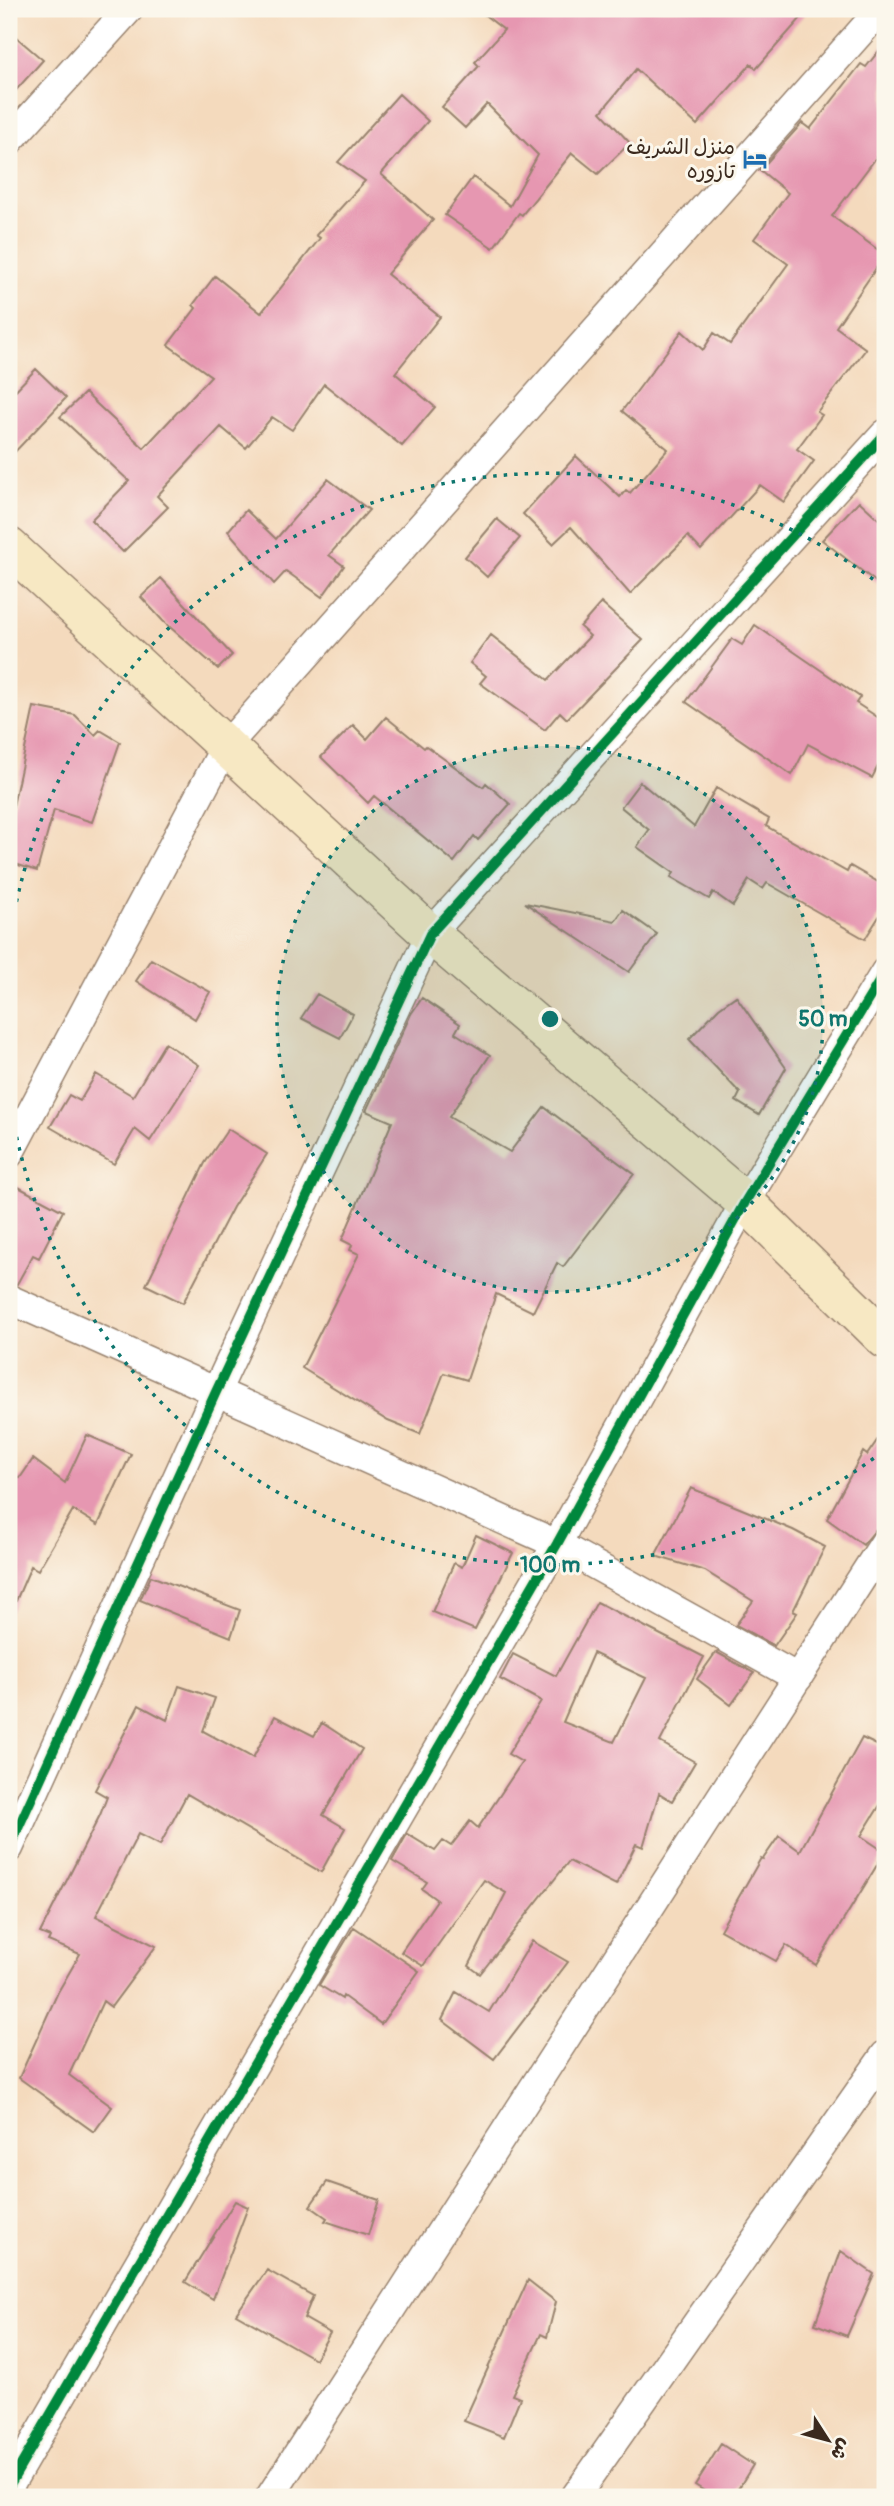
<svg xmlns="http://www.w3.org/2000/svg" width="894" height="2506" font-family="Pangolin,'Playpen Sans Arabic',sans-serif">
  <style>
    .building { fill: #e697b1; fill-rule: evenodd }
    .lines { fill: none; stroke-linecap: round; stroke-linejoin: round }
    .street-casing { stroke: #98826e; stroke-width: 31 }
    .secondary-casing { stroke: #98826e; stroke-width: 41 }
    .street { stroke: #fff; stroke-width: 28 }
    .secondary { stroke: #f7e8c3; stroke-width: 38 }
    .cycleway-casing { stroke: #fbf7ec; stroke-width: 15 }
    .cycleway { stroke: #00873e; stroke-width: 10 }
    .ring { fill: none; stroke: #0f766e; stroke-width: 3.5; stroke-dasharray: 3.5 7 }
    .labels { text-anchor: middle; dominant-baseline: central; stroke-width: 6; stroke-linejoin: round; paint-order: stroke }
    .poi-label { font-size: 21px; fill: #3b2a1e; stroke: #fbf7ec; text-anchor: end }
    .centre { fill: #0f766e; stroke: #fbf7ec; stroke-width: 3.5 }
    .ring-label { font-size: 21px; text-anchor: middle; font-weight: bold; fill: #0f766e; stroke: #fbf7ec; stroke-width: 6; stroke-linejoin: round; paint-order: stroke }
  </style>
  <rect width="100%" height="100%" fill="#fbf7ec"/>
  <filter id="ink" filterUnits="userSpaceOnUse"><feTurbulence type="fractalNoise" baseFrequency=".0143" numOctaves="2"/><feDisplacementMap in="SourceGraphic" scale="14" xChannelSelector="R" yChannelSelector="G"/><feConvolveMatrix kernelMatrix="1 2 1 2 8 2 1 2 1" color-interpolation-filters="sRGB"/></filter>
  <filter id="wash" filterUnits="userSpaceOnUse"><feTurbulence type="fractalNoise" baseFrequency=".00686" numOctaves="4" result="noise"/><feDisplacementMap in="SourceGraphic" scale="28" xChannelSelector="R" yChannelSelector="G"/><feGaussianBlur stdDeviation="1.57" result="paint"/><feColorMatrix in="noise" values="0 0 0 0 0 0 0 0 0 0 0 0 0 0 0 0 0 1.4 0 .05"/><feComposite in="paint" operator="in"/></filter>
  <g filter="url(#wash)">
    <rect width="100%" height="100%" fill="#f4dabd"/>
    <g id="blocks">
      <path class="building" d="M477,9h332l-53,60 -5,-5 -54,61 -61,-56 -35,43 29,31 -32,31 -26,-21 -50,62 -3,-2 -26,35 -48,-33 28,-38 37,29 28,-51 -51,-51 -22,24 -23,-21 37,-41 -4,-4 29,-32z
        M9,31l34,29 -34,38z
        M885,43v103l-53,70 53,39 -49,72 30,22 -49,63 5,3 -25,34 17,12 -30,41 -24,-17 -59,65 -13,-14 -58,58 -59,-67 -18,17 -30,-30 53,-58 44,41 6,-7 4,3 38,-44 -46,-38 60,-80 21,19 11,-17 16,11 58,-80 -34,-25 34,-46 -28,-23 42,-47 8,6 51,-65 5,3z
        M399,94l29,27 -47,53 52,46 -46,54 53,43 -45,56 40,34 -33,39 -78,-62 -32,46 -20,-13 -26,31 -25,-21 -64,69 11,11 -45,45 -32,-32 38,-39 -69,-64 25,-24 59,55 67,-72 -43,-31 28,-37 -3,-3 22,-29 46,37 59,-75 -4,-3 49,-54 -27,-19z
        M36,369l30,29 -57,60v-61z
        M328,479l41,31 -40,45 15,11 -22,31 -36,-26 -12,13 -46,-53 18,-21 30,29z
        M859,501l26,24v64l-63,-49z
        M497,519l23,19 -33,39 -22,-20z
        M161,578l71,77 -14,14 -55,-48 -22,-24z
        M601,603l42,37 -76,79 -7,-7 -15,18 -65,-47 6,-7 -16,-13 21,-28 57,45 42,-44 -10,-9z
        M755,625l105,72 -4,6 29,19v30l-13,26 -64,-34 -16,31 -106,-73 46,-63 10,6z
        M34,707l41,8 20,20 5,-5 20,12 -28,80 -38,-12 -17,61 -28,-9v-57l4,1z
        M386,717l38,31 2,-2 57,41 3,-4 24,21 -32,36 -4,-4 -20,26 -80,-66 -6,7 -47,-46 32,-32 14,14z
        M640,782l54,45 22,-39 53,31 -3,7 81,46 3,-6 35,20v21l-20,32 -98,-56 -4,6 -14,-9 -16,26 -20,-14 -4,7 -38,-22 3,-4 -37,-26 12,-17 -28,-23z
        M525,903l90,18 8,-11 34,24 -28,38z
        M151,959l59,33 -15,27 -59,-38z
        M317,994l36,20 -13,24 -39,-20z
        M736,996l50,72 -27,47 -23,-14 4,-8 -51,-54 30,-31z
        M422,998l38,26 -5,9 35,22 -41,62 61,35 34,-45 90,67 -71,93 -6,-4 -24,49 -37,-18 -29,86 -23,-7 -24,61 -32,-13 -86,-53 57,-114 -9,-4 2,-5 -10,-5 50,-118 -26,-11 45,-97z
        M165,1043l34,22 -49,76 -15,-12 -21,35 -64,-37 19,-32 11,6 16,-27 37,22z
        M228,1129l39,25 -34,53 -50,96 -37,-18 59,-122z
        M9,1182l54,29 -24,47 -6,-3 -16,29 -8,-1z
        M885,1429v96l-8,3 -14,17 -36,-26 36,-67 4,3z
        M87,1435l44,19 -33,71 -25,-15 -35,60 -7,-4 -22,51v-144l11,5 13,-19 32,24z
        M691,1488l102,42 32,17 -32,64 4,2 -23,33 -38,-21 17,-24 -48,-30 -50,-15z
        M476,1535l37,18 -38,77 -43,-18 22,-49 8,4z
        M151,1576l89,34 -9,27 -91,-37z
        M597,1602l107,55 -44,85 35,20 -23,39 -13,-8 -16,54 -7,-3 -20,41 -47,-24 -89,113 -11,-8 37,-73 -22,-13 -61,86 -22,-14 36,-52 -15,-11 5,-7 -35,-21 15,-27 28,17 8,-10 8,5 19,-25 8,7 44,-66 -14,-8 33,-53 -41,-22 13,-25 43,22zM593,1653l53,25 -32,64 -51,-20z
        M716,1652l38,21 -23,32 -34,-26z
        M179,1686l36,12 -12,33 50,27 22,-42 39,20 8,-13 40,26 -39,66 22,13 -24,44 -134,-78 -27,51 -22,-11 -42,82 60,30 -45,61 -8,-6 -34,74 43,32 -18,25 -75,-54 39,-86 22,-38 -32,-13 2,-4 -10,-4 60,-118 7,-18 -12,-7 44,-85 28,15z
        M862,1738l23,11v48l-24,39 24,16 -69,113 -30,-20 -10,16 -56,-31 41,-72 2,1 16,-23 21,15z
        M354,1927l65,44 -38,53 -38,-28 -1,3 -23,-14z
        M532,1941l36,21 -74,97 -52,-39 14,-28 33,20z
        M327,2182l52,18 -11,35 -43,-14 2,-3 -17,-12z
        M235,2201l13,6 -35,92 -28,-17z
        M841,2251l33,23 -27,62 -32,-12z
        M267,2270l46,26 -9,22 26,15 -15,26 -79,-45z
        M528,2280l28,22 -9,35 -6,-3 -29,61 8,3 -16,39 -40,-16z
        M721,2444l32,21 -20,32h-19l-19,-12z"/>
    </g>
  </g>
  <g filter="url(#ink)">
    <use href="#blocks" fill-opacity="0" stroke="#98826e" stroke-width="2"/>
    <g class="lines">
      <g class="street-casing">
        <path id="street" d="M9,141l120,-132
          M9,1154l216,-407 656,-738
          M9,1299l548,245 241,134
          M9,1848l206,-454 215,-460 455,-500
          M9,2486l548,-942 188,-342 140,-230
          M270,2497l615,-955
          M575,2497l310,-442"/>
      </g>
      <g class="secondary-casing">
        <path id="secondary" d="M9,547l421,387 315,268 140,137"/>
      </g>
      <use href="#street" class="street"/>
      <use href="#secondary" class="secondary"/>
      <g class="cycleway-casing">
        <path id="cycleway" d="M9,1848l206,-454 215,-460 455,-500
          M9,2486l548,-942 188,-342 140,-230"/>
      </g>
      <use href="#cycleway" class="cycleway"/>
    </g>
  </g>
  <circle cx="550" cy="1019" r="273" fill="#0f766e" fill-opacity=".12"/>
  <g class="ring">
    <circle cx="550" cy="1019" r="273"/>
    <path d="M882 1452A546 546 0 0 1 9 1095M9 943A546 546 0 0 1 882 586"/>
  </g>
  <defs>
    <g id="hotel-bare" transform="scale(1.89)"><path d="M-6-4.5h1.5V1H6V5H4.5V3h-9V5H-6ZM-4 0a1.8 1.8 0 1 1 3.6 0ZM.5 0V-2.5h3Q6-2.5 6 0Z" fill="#1f6fb2" stroke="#fbf7ec" stroke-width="2.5" paint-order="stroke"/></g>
  </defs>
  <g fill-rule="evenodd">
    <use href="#hotel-bare" x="755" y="159"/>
  </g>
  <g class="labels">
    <g class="poi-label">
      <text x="735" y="147">منزل الشريف<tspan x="735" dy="24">تازوره</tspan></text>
    </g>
  </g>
  <circle cx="550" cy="1019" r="10" class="centre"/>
  <g class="ring-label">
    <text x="823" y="1026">50 m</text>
    <text x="550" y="1572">100 m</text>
  </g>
  <rect width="894" height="2506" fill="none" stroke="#fbf7ec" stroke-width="35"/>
  <g transform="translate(828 2440) rotate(126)" stroke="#fbf7ec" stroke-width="5" paint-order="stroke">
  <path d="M0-5L12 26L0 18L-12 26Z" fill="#3b2a1e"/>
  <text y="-10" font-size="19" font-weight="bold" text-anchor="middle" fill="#3b2a1e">ش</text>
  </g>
</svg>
